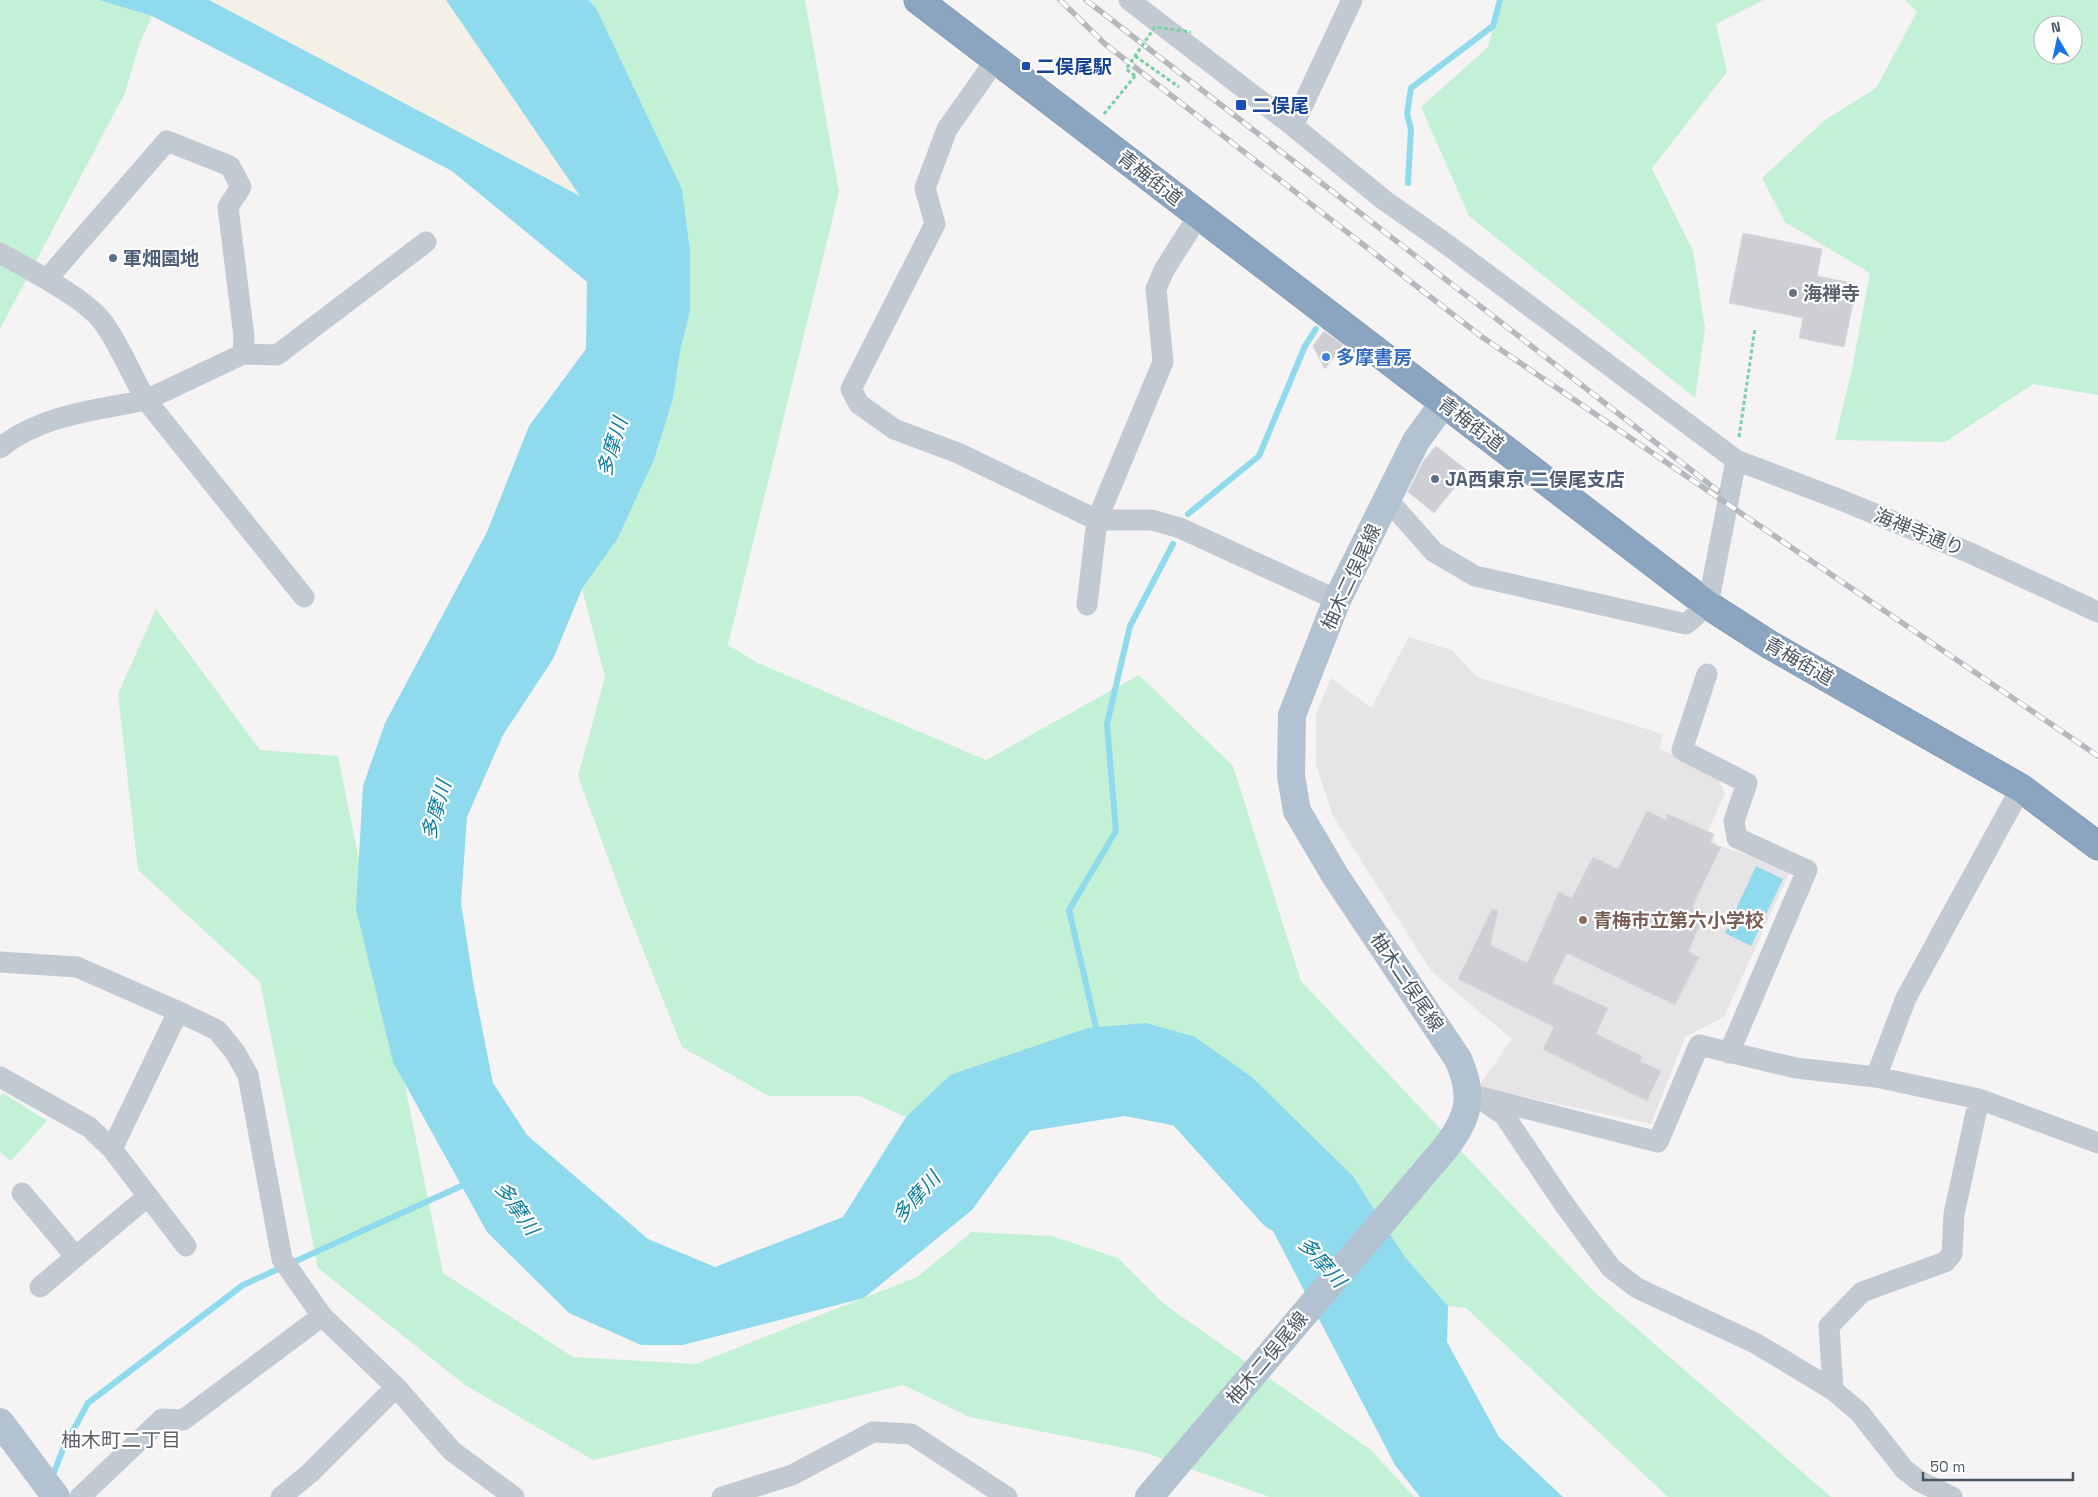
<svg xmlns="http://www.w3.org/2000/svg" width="2098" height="1497" font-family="'Space Grotesk','Noto Sans JP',sans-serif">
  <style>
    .education { fill: #e6e4e5 }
    .green { fill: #c3f1d5; fill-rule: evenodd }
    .sand { fill: #f5f0e5 }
    .water { fill: #90daee }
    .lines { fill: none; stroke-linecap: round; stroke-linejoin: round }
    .stream { stroke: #90daee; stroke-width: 6 }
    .river { stroke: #90daee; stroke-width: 36 }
    .building { fill: #cdcfd5; stroke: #d7d9de }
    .highway-casing { stroke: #7690ad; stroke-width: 29 }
    .path { stroke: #7ad0a6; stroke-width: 3; stroke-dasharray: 4 2.5; stroke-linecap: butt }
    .minor { stroke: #c1cad2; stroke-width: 21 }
    .major { stroke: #b3c2d1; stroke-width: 28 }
    .highway { stroke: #8ba5c1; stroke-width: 28 }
    .rail-casing { stroke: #b5b8bd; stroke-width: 5.5 }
    .rail { stroke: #fff; stroke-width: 4; stroke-dasharray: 11; stroke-linecap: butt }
    .path-bridge { stroke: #7ad0a6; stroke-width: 3; stroke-dasharray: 4 2.5; stroke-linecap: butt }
    .transit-dot { fill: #1a4fb4; stroke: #fff; stroke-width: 2 }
    .service-dot { fill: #5c6f8a; stroke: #fff; stroke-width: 2 }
    .worship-dot { fill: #6b7280; stroke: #fff; stroke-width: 2 }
    .shop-dot { fill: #3f7fe0; stroke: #fff; stroke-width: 2 }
    .education-dot { fill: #8d6e63; stroke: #fff; stroke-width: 2 }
    .labels { text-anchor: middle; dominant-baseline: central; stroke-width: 4.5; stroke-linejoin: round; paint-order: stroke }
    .transit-label { font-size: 19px; font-weight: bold; fill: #164399; stroke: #fff; text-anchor: start }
    .street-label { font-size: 19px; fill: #4a5661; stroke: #fff }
    .service-label { font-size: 19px; font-weight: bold; fill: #4e5e75; stroke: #fff; text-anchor: start }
    .worship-label { font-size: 19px; font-weight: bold; fill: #5b616d; stroke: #fff; text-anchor: start }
    .shop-label { font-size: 19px; font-weight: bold; fill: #366cbe; stroke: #fff; text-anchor: start }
    .education-label { font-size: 19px; font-weight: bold; fill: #785e54; stroke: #fff; text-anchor: start }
    .water-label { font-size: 20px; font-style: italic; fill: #0c7c9b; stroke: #fff }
    .neighbourhood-label { font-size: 20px; fill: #5f6368; stroke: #fff }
  </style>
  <rect width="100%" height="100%" fill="#f5f3f3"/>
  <path class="education" d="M1409,637l43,13 25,27 186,57 -4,15 57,26 9,18 -17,38 9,14 74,24 -67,148 -39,20 -34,87 -173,-37 34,-48 -81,-68 -98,-155 -17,-51v-51l15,-36 40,30z"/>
  <path class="green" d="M0,0h99l53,16 -13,29 -14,48 -125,236z
    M589,0h216l34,192 -111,453 30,18 228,97 153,-85 94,91 68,215 290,308 240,208h-163l-202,-189 -18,-2 -43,-49 -52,-81 -100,-98 -303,-3 -44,42 -47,-21h-90l-87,-49 -53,-132 -51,-139 27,-99 -23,-88 36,-51 36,-78 19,-61 7,-47 10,-41v-60l-94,-243z
    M1500,0h264l-48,24 11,48 -75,96 41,83 12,77 -10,70 -226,-182 -48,-109 67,-60z
    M1905,0h193v395l-65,-11 -88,58 -110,-2 17,-71 18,-96 -85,-51 -23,-44 63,-58 51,-32 41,-76zM2043,25h30v30h-30z
    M156,609l104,141 78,6 105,517 130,84 123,7 221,-87 55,-45 80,4 66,22 46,46 207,146 43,47h-144l-127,-45 -173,-35 -67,-32 -310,75 -128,-75 -147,-117 -58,-286 -122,-112 -20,-176z
    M3,1093l44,28 -36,40 -11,-9v-56z"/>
  <path class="sand" d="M209,0h237l135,197z"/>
  <path class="water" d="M99,0h110l371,196 -134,-196h143l7,8 86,181 8,62v60l-10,41 -7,47 -19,61 -36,78 -36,51 -29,70 -50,76 -36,82 -6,86 13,84 19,96 34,52 121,104 67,28 128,-50 63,-100 44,-42 138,-47 58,-5 49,14 58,41 100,98 52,81 43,49 -1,36 52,95 64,60h-143l-25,-32 -172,-330 -98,-19 -95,15 -58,79 -108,88 -181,47h-42l-72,-32 -82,-81 -94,-170 -37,-153 7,-123 22,-63 102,-191 42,-106 57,-77 1,-67 -135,-111 -300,-155z
    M1756,866l27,13 -32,67 -26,-13z"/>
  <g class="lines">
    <path class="stream" d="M1408,183l3,-54 -4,-15 4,-26 82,-62 7,-26
      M1188,514l71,-58 46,-110 11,-17
      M1098,1036l-29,-126 47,-79 -9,-107 23,-98 43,-82
      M51,1480l12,-31 25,-46 155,-118 225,-102"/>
    <path class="river" d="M1170,1095l107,118"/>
  </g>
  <path class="building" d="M1743,233l79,16 -5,27 40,8 -13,63 -45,-9 4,-20 -74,-15z
    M1324,331l19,14 -18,24 -12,-23z
    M1436,446l32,25 -34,42 -26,-21 15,-30z
    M1647,811l19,9 1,-6 47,20 -4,9 11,4 -29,60 13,6 -17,39 11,5 -24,48 -108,-52 -15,30 56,25 -12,26 46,22 -2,5 21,10 -14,30 -104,-52 11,-22 -96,-48 34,-70 6,2 -8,34 37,18 32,-71 13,6 21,-41 25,12z"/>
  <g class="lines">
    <g class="highway-casing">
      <path id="highway" d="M918,0l790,605 62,40 251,143 77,58"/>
    </g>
    <path class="path" d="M1135,56l44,31
      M1104,114l31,-38
      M1739,437l16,-109"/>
    <path class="minor" d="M1129,0l164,126 91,74 61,43 291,217 105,40 127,52 130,60
      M995,61l-48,68 -22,59 10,36 -84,165 8,15 35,25 64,24 139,67h55l28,8 157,72
      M1293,126l59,-126
      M0,253c28,16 88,46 105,72 16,23 27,51 41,75l97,-46 1,-17 -16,-130 13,-20 -11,-21 -63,-25 -120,138
      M243,354l34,1 149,-113
      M0,448c40,-33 97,-38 146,-48l158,197
      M1387,499l47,53 41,24 211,48 22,-19 28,-145
      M1087,605l10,-85 66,-158 -7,-73 8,-19 35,-55
      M1707,674l-25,76 65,33 -13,38 3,17 70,32 -78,183
      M0,962l77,5 98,43 42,20 18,22 13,23 34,184 40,57 74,71 56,64 62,46
      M0,1077l89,50 23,22 74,97
      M1876,1077l30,-79 115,-210
      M1469,1094l189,48 41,-97 97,23 80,9 103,22 119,44
      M1485,1102l19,13 60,89 47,64 26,20 118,55 78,47 26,22 45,57 15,12 33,16
      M112,1149l66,-137
      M22,1193l54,64
      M40,1287l108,-91
      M1833,1390l-4,-64 33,-34 83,-30 7,-8 2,-40 25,-115
      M80,1497l82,-78 21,1 139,-104
      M281,1497l29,-24 86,-86
      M722,1497l70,-22 81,-43 38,2 96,63"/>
    <path class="major" d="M0,1422l56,75
      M1149,1497l298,-351c23,-31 27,-51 11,-87l-122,-182 -39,-66 -6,-35 1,-61 45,-115 79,-159 27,-37"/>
    <use href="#highway" class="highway"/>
    <g class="rail-casing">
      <path id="rail" d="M1060,0l45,44 377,293 616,419
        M1086,0l632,491"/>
    </g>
    <use href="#rail" class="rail"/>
    <path class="path-bridge" d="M1135,76l-9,-7 29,-42 36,5"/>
  </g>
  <g class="transit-dot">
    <rect x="1021" y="61" width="10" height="10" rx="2.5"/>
    <rect x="1235" y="99" width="12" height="12" rx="2.5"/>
  </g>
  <g class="service-dot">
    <circle cx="113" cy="258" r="5"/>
    <circle cx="1435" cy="479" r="5"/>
  </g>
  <circle class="worship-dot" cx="1793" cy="293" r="5"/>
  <circle class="shop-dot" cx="1326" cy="357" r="5"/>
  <circle class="education-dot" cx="1583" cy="920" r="5"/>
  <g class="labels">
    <g class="transit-label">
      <text x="1036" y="66">二俣尾駅</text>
      <text x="1252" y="105">二俣尾</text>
    </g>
    <g class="street-label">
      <text transform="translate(1150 178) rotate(38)">青梅街道</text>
      <text transform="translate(1471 424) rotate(37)">青梅街道</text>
      <text transform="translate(1919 532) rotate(22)">海禅寺通り</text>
      <text transform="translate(1351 577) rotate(-65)">柚木二俣尾線</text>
      <text transform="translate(1799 661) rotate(30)">青梅街道</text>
      <text transform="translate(1407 982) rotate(56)">柚木二俣尾線</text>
      <text transform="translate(1267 1358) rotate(-50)">柚木二俣尾線</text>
    </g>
    <g class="service-label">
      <text x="123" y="258">軍畑園地</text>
      <text x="1445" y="479">JA西東京 二俣尾支店</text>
    </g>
    <g class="worship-label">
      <text x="1803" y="293">海禅寺</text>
    </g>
    <g class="shop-label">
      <text x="1336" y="357">多摩書房</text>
    </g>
    <g class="education-label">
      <text x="1593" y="920">青梅市立第六小学校</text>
    </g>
    <g class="water-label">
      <text transform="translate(612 447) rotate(-73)">多摩川</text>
      <text transform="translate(436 810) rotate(-74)">多摩川</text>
      <text transform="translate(916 1197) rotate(-48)">多摩川</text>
      <text transform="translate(517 1208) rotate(55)">多摩川</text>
      <text transform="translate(1322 1262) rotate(48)">多摩川</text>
    </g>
    <g class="neighbourhood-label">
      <text x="121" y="1440">柚木町二丁目</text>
    </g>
  </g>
  <g transform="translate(2058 40) rotate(351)"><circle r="24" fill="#ffffff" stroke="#b7bbc0"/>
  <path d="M0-4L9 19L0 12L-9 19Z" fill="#1a73e8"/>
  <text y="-8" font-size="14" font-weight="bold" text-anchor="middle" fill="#4a5661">N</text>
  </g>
  <path d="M1923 1472v8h150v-8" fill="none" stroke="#4a5661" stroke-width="2.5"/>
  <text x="1930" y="1472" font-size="15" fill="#4a5661" stroke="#ffffff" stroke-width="4" paint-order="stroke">50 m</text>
</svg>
